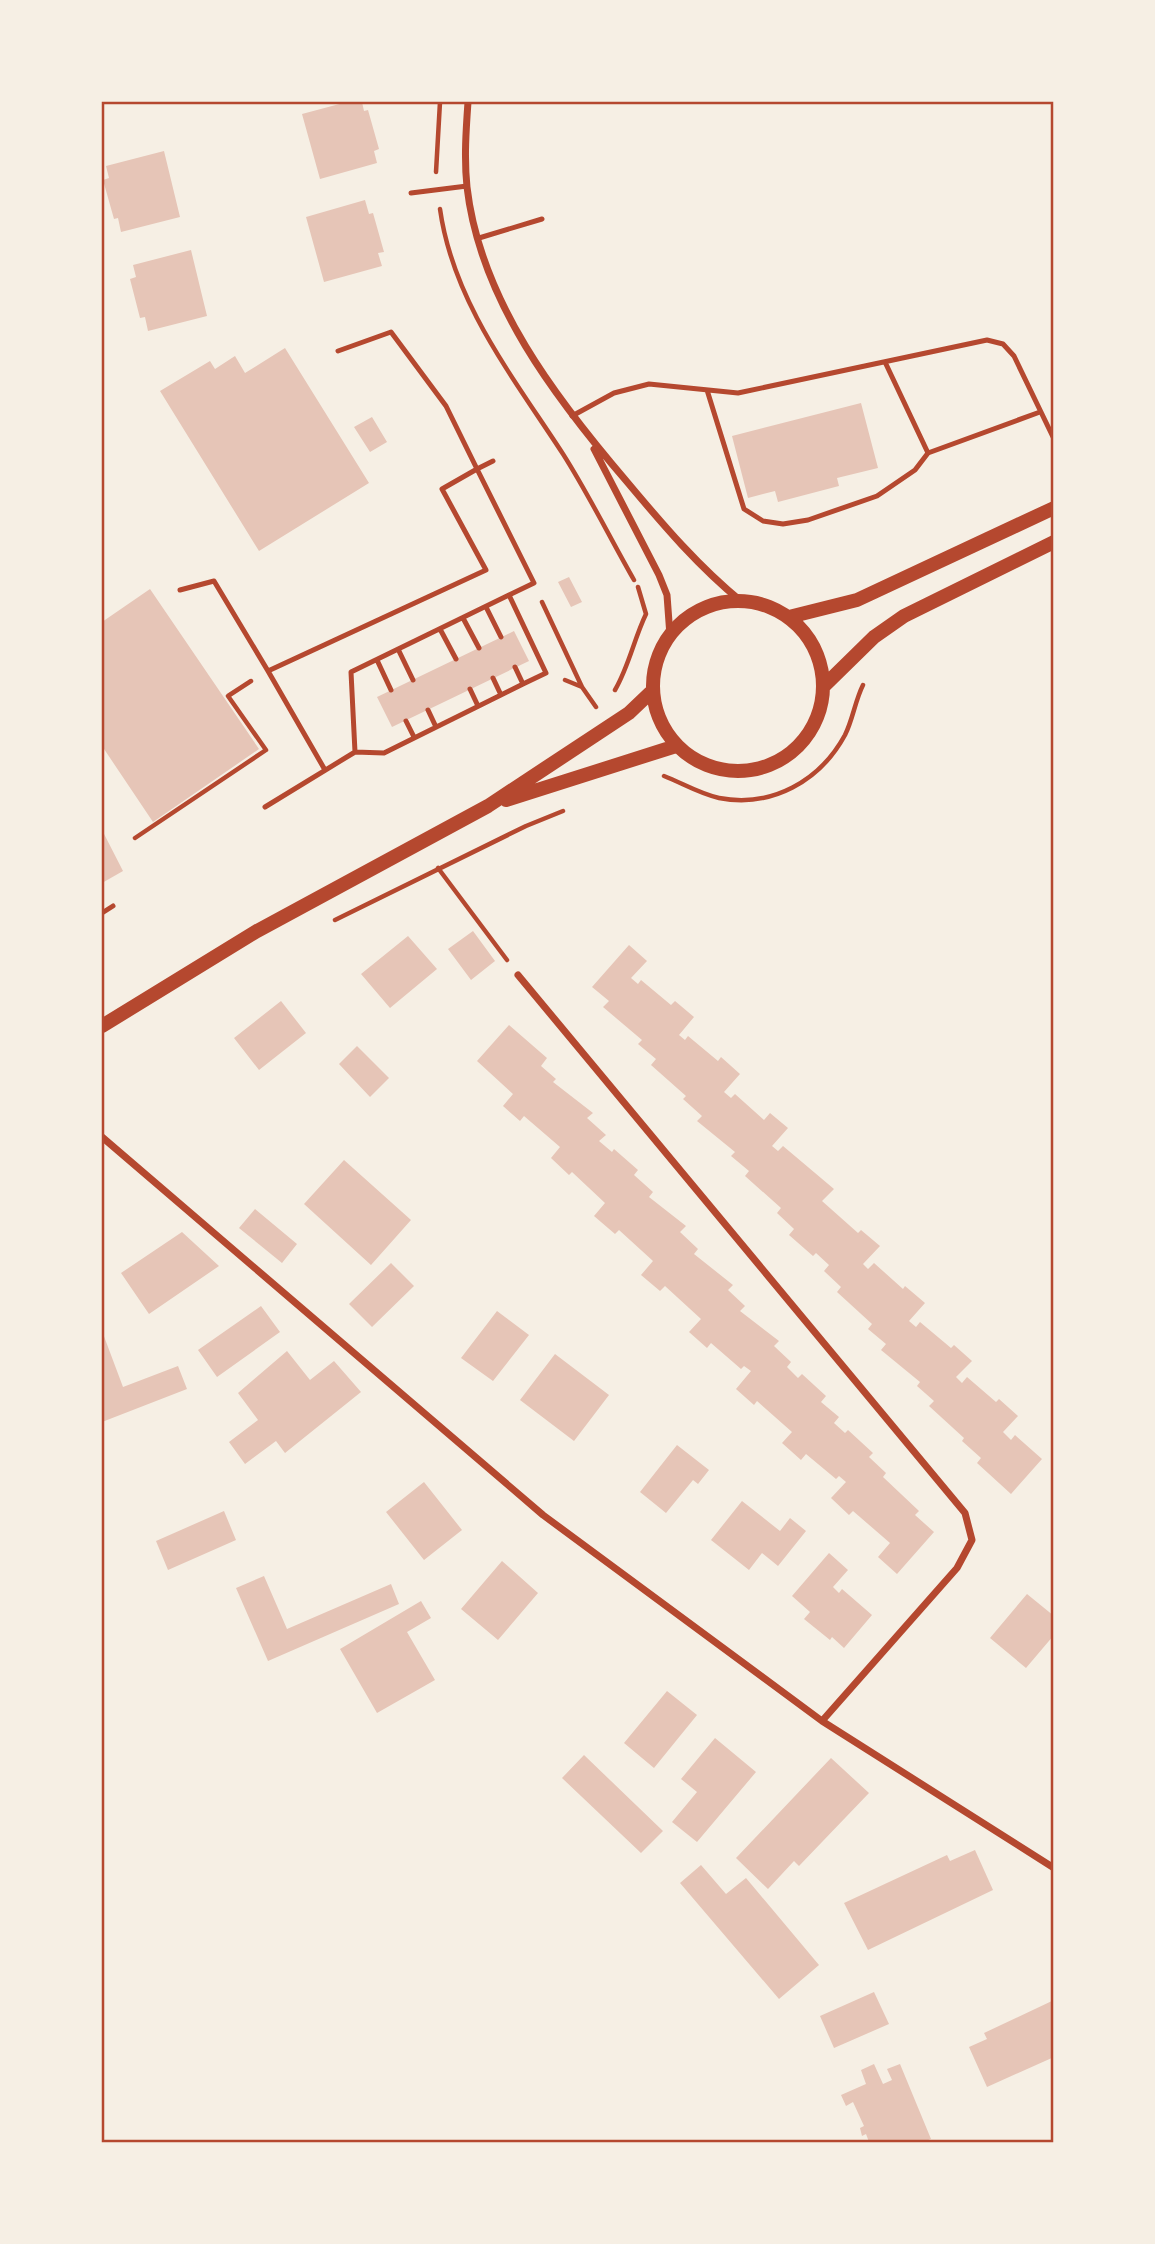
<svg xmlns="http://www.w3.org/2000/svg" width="1155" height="2244" font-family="'Roboto Condensed',sans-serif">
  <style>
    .building { fill: #e6c5b7 }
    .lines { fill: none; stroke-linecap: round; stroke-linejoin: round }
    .path { stroke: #b5482f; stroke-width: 4.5 }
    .service { stroke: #b5482f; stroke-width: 5 }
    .minor { stroke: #b5482f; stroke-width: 7 }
    .secondary { stroke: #b5482f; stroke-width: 14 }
    .neatline { fill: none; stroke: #b5482f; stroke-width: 2.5 }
  </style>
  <rect width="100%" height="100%" fill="#f6efe4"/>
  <path class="building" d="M347,102h15l2,9 4,-1 11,39 -5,2 3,12 -57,16 -18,-65z
    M164,151l16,66 -59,15 -3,-14 -4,1 -11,-39 6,-2 -3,-12z
    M365,200l4,14 4,-1 11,39 -6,1 4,13 -58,16 -18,-65z
    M191,250l16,66 -59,15 -3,-14 -5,1 -10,-39 6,-2 -3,-12z
    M285,348l84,135 -110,68 -99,-160 50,-30 5,8 20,-13 10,17z
    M861,403l17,65 -41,10 2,8 -61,16 -3,-11 -27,7 -16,-62z
    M372,417l15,25 -17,10 -16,-25z
    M569,577l13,25 -11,5 -13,-25z
    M150,589l109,160 -106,73 -51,-76v-124z
    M514,631l15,30 -137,66 -15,-30z
    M102,830l21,41 -21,12z
    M473,931l22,30 -24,19 -23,-31z
    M408,936l29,33 -47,39 -29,-34z
    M629,945l18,16 -16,17 7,6 3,-4 30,25 4,-4 19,16 -15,18 6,5 3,-4 30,25 3,-4 19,17 -16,18 7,6 4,-4 29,26 6,-7 18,15 -16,18 6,5 5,-5 51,43 -12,12 36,32 3,-3 19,16 -17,18 5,5 6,-6 29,26 2,-3 20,17 -16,18 7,6 4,-5 31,26 3,-3 18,16 -16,16 6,6 5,-6 29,25 3,-3 19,17 -15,16 8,8 4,-5 27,24 -31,35 -34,-31 4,-5 -19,-17 2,-3 -35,-32 5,-5 -17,-15 3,-4 -39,-32 5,-6 -18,-15 4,-5 -35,-32 4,-5 -17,-16 5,-6 -13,-12 -3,3 -24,-21 5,-6 -17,-16 4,-5 -36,-32 4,-5 -18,-15 4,-4 -38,-31 5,-5 -19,-17 3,-3 -35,-31 5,-6 -18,-15 4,-4 -39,-33 6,-6 -17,-14z
    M281,1001l25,32 -47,37 -25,-32z
    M509,1025l38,33 -6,8 15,13 -3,3 40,31 -6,5 19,17 -7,6 13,11 2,-3 24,21 -4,5 19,17 -4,5 37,29 -6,6 18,17 -4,5 39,31 -5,5 17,16 -5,5 39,30 -5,5 17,16 -4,5 11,11 4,-4 24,22 -5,6 18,15 -5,6 11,10 3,-3 25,23 -4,4 17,16 -3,4 36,34 -4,4 19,17 -37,42 -19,-17 12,-14 -37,-32 -4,4 -18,-17 15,-16 -7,-6 -3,3 -30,-25 -5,6 -19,-17 10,-11 -35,-31 -3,4 -18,-16 15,-18 -7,-5 -3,3 -30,-26 -4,5 -18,-16 12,-13 -36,-33 -5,5 -19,-16 12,-14 -34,-31 -4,4 -21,-18 11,-13 -33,-31 -3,3 -18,-17 9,-11 -36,-31 -4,5 -17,-15 10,-12 -36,-33z
    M357,1046l32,32 -19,19 -31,-33z
    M344,1160l67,60 -40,45 -67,-61z
    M255,1209l42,35 -15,19 -43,-35z
    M182,1232l37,34 -70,48 -28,-41z
    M391,1263l23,23 -42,41 -23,-23z
    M261,1306l19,26 -63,45 -19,-27z
    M497,1311l32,24 -36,46 -32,-23z
    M102,1331l21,56 55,-21 9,23 -85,33z
    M287,1351l23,29 24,-19 27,31 -76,61 -9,-12 -31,23 -16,-22 29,-22 -20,-27z
    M555,1354l54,41 -35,46 -54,-41z
    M677,1445l32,25 -11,14 -5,-4 -27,33 -26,-21z
    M424,1482l38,48 -38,30 -38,-48z
    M742,1501l38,30 10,-13 16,13 -28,35 -16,-13 -13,17 -38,-30z
    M224,1511l12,29 -68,30 -12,-29z
    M829,1553l19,17 -15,17 6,6 3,-4 30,26 -28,33 -12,-11 -2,3 -26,-21 6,-7 -18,-16z
    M502,1561l36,32 -40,47 -37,-31z
    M264,1576l23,53 104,-45 8,20 -131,57 -32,-73z
    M1027,1594l27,22v19l-28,33 -36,-30z
    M421,1601l10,17 -24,14 28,48 -58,33 -37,-64z
    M667,1691l30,24 -43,53 -30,-25z
    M715,1738l41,34 -59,70 -25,-20 25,-30 -16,-13z
    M584,1755l79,76 -22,22 -79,-75z
    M831,1758l38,35 -70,73 -5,-5 -26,28 -32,-31z
    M975,1850l18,40 -125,60 -24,-47 103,-48 3,6z
    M701,1865l25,29 20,-16 73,87 -40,34 -99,-116z
    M874,1992l15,32 -55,24 -14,-32z
    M1054,2000v57l-67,30 -18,-40 18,-8 -3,-6z
    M874,2064l9,20 9,-4 -5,-11 13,-5 31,75 -8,3h-54l-3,-8 -4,2 -2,-8 4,-2 -11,-24 -7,4 -5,-11 25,-11 -5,-14z"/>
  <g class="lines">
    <path class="path" d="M436,172l4,-70
      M440,209c13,93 73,168 123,245 26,41 47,84 71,126
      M542,602l40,85
      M565,680l17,7 14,20
      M615,690c14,-24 19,-51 31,-76l-8,-27
      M664,776c18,7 36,18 55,22 53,10 101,-17 126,-63 8,-16 10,-34 18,-50
      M135,838l131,-88 -38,-54 23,-15
      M438,868l69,92
      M335,920l191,-94 37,-15"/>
    <path class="service" d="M411,193l56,-7
      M479,238l63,-19
      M338,351l53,-19 55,74 31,63 16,-8
      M885,362l43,91
      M707,390l37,119 19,12 20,3 25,-4 69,-24 38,-26 13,-17 112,-41
      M572,416l42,-23 35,-9 89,9 249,-53 16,4 11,12 40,83
      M180,590l34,-9 54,90
      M486,607l15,30
      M463,618l16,30
      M440,629l16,30
      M398,649l15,31
      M377,660l14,30
      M493,678l8,17
      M470,689l8,17
      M428,710l8,17
      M406,721l8,16
      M355,752l-4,-80 158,-77 37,78 -23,11
      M325,770l-57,-99 218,-101 -44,-81 35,-20 57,114 -25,12
      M265,807l90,-55 29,1 139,-69 -8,-17
      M102,913l11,-7"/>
    <path class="minor" d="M468,102c-2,28 -4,57 -1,85 13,113 89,212 161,296 36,43 71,84 114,119
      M594,449l65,126 8,20 3,41
      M518,975l447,538 7,27 -15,28 -135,153
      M102,1137l441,378 279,206 232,147"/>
    <path class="secondary" d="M653 686a85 85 0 1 1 170 0a85 85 0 1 1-170 0Z
      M789,617l68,-17 197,-92
      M824,686l50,-49 30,-21 150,-74
      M506,800l170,-54
      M102,1026l155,-95 231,-125 141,-93 21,-20"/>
  </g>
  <rect width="1155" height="2244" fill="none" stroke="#f6efe4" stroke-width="206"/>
  <rect x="103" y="103" width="949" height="2038" class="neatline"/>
</svg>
